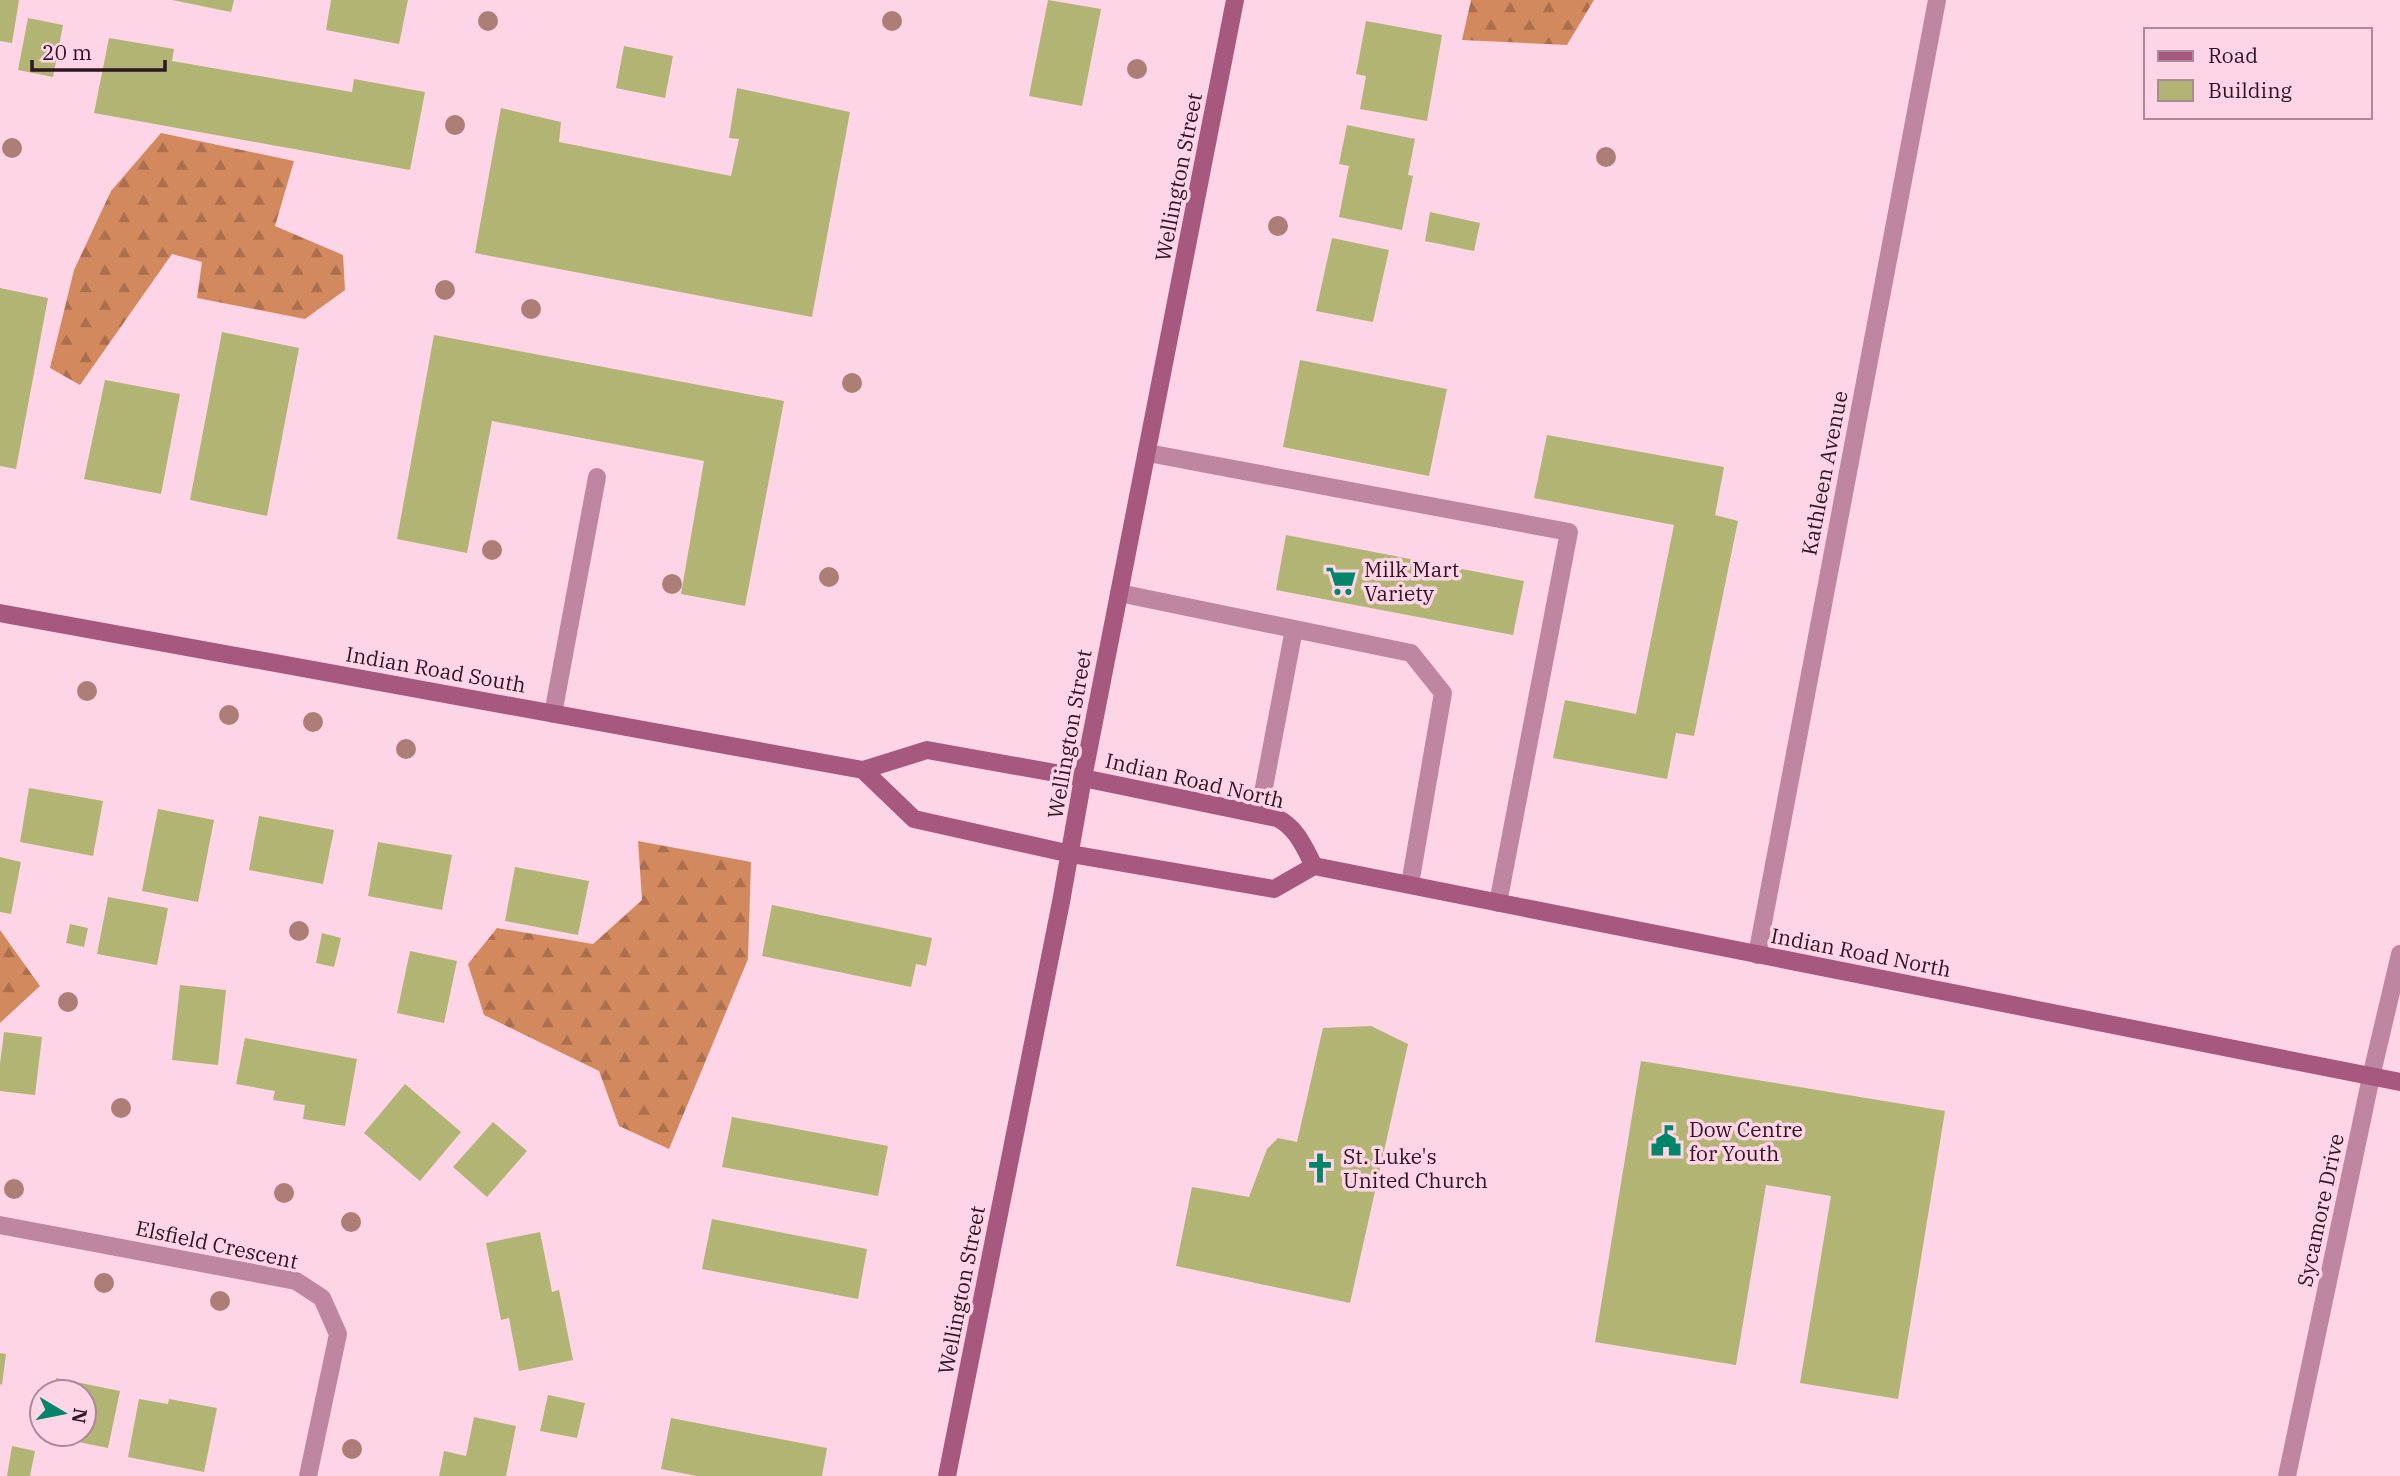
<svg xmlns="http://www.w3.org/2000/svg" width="2400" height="1476" font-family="'IBM Plex Serif',serif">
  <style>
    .forest { fill: url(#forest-firs) }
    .building { fill: #b2b474 }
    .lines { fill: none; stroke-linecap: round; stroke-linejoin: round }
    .service { stroke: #be86a0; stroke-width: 18 }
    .minor { stroke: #be86a0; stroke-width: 18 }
    .secondary { stroke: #a7587f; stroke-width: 18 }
    .tree { fill: #ac7e75 }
    .labels { text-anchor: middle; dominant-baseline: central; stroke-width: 7; stroke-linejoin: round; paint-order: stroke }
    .street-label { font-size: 21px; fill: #2e1622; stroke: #fed5e7 }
    .poi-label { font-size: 21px; fill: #2e1622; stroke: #fed5e7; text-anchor: start }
  </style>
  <defs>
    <pattern id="forest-firs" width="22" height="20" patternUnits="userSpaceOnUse" patternTransform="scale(1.75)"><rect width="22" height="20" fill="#d3895e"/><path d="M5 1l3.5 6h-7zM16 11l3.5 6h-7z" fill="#ac6f4d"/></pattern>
  </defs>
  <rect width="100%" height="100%" fill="#fed5e7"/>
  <path class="forest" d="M1471,0h123l-27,45 -105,-5z
    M161,133l133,28 -19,65 68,29 2,35 -40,29 -108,-21 5,-36 -30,-8 -92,131 -30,-17 24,-98 37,-79z
    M638,841l113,21 -3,97 -79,190 -50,-23 -20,-55 -115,-56 -16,-51 29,-36 96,16 49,-44z
    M0,930l40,56 -40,37z"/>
  <path class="building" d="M0,0h19l-7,43 -12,-2z
    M172,0h62l-3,12z
    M331,0h77l-9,44 -73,-14z
    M1048,0l53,9 -19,97 -53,-10z
    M28,18l35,7 -10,52 -35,-7z
    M1366,21l76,14 -15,86 -67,-12 6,-33 -10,-2z
    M109,38l65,11 -2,12 180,31 2,-13 71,13 -15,78 -316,-57z
    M624,46l49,10 -8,42 -49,-10z
    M737,88l113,24 -38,205 -337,-64 26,-145 60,14 -2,20 172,34 8,-37 -10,-1z
    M1347,125l68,14 -7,36 5,1 -11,54 -63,-13 10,-51 -10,-2z
    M1430,212l50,11 -6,28 -49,-10z
    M1332,238l57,12 -16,72 -57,-11z
    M0,288l48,10 -32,171 -16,-3z
    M222,332l77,16 -32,168 -77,-16z
    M434,335l350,66 -39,205 -64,-12 23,-133 -212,-40 -25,132 -70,-14z
    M1300,360l147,29 -18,87 -146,-29z
    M105,380l75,14 -19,100 -77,-15z
    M1547,435l177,32 -9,48 23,6 -44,215 -18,-3 -9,46 -114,-21 12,-58 71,14 38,-189 -140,-27z
    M1286,535l238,46 -11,54 -237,-45z
    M29,788l74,13 -10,55 -73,-14z
    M158,809l56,11 -16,82 -56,-11z
    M259,816l75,14 -11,54 -74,-14z
    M378,842l74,13 -10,55 -74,-14z
    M0,857l21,5 -10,52 -11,-2z
    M515,867l74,14 -11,54 -73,-14z
    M108,897l60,11 -11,57 -60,-11z
    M772,905l160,33 -6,28 -10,-2 -5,23 -149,-31z
    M70,924l18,4 -4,19 -18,-4z
    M322,933l19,5 -7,29 -18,-4z
    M410,951l47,10 -13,62 -47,-10z
    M180,985l46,5 -8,75 -46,-5z
    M1371,1026l37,18 -58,259 -174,-37 16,-79 57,10 18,-48 11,-11 19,4 26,-114z
    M4,1032l38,5 -7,58 -35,-4v-27z
    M245,1038l112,21 -12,67 -42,-7 2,-14 -32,-5 2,-9 -39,-7z
    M1641,1061l304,50 -47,288 -98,-16 31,-187 -65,-11 -30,180 -141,-23z
    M405,1084l56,48 -41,49 -56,-48z
    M732,1117l156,29 -10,50 -156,-29z
    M493,1122l34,29 -40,46 -34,-30z
    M712,1219l155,30 -9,50 -156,-30z
    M540,1232l12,60 7,-2 14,70 -54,11 -10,-53 -8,2 -15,-77z
    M0,1353l6,1 -4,31 -2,-1z
    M56,1378l64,13 -12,57 -64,-13 40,-1v-42h-31z
    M548,1395l37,8 -8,35 -37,-7z
    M139,1399l29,5 1,-5 48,9 -13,64 -76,-15z
    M474,1417l42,9 -10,50h-67l5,-25 22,5z
    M671,1418l156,30 -5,28h-125l-36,-7z
    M12,1446l23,5 -5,25h-23z"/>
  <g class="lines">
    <path class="service" d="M1148,453l421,79 -71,371
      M1119,593l292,60 32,40 -33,191
      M553,714l44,-237
      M1259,814l35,-185"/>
    <path class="minor" d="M1757,955l180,-955
      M0,1225l296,56 26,17 16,36 -30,142
      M2287,1476l84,-399 29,-123"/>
    <path class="secondary" d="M0,613l863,157 64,-20 156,28 194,40c20,10 27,29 37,48
      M863,770l51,49 157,35 203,35 40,-23 1086,216
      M947,1476l114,-574 22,-124 152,-778"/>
  </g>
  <g class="tree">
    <circle cx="488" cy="21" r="10"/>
    <circle cx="892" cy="21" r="10"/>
    <circle cx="1137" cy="69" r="10"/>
    <circle cx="455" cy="125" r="10"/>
    <circle cx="12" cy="148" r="10"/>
    <circle cx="1606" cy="157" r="10"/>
    <circle cx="1278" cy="226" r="10"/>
    <circle cx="445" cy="290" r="10"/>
    <circle cx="531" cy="309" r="10"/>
    <circle cx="852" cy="383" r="10"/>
    <circle cx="492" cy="550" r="10"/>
    <circle cx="829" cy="577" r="10"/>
    <circle cx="672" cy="584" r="10"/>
    <circle cx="87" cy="691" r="10"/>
    <circle cx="229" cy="715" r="10"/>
    <circle cx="313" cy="722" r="10"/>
    <circle cx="406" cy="749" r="10"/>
    <circle cx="299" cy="931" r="10"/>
    <circle cx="68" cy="1002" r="10"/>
    <circle cx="121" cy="1108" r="10"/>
    <circle cx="14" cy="1189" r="10"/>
    <circle cx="284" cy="1193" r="10"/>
    <circle cx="351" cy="1222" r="10"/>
    <circle cx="104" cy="1283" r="10"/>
    <circle cx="220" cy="1301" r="10"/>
    <circle cx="352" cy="1449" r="10"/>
  </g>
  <defs>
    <g id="supermarket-bare" transform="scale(2.415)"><path d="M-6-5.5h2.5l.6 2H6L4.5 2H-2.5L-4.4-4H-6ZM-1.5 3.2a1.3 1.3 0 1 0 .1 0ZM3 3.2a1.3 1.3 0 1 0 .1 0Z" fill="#028568" stroke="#fed5e7" stroke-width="2.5" paint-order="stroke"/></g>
    <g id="civic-bare" transform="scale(2.415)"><path d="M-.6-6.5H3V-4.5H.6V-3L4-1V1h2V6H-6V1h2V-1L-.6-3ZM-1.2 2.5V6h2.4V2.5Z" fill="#028568" stroke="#fed5e7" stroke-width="2.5" paint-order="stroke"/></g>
    <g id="church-bare" transform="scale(2.415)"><path d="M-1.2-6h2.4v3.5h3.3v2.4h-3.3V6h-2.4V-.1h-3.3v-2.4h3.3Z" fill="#028568" stroke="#fed5e7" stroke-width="2.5" paint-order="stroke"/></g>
  </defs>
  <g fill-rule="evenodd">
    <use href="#supermarket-bare" x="1341" y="581"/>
    <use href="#civic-bare" x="1666" y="1141"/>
    <use href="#church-bare" x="1320" y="1168"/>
  </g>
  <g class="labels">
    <g class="street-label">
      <text transform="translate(1178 177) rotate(-79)">Wellington Street</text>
      <text transform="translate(1824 473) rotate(-79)">Kathleen Avenue</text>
      <text transform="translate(436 669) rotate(10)">Indian Road South</text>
      <text transform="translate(1069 734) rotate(-80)">Wellington Street</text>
      <text transform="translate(1195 780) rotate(13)">Indian Road North</text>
      <text transform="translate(1861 952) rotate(11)">Indian Road North</text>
      <text transform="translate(2320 1210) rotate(-78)">Sycamore Drive</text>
      <text transform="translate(217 1244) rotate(12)">Elsfield Crescent</text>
      <text transform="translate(961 1290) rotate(-79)">Wellington Street</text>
    </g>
    <g class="poi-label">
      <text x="1364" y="569">Milk Mart<tspan x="1364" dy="24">Variety</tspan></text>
      <text x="1689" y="1129">Dow Centre<tspan x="1689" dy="24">for Youth</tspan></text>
      <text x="1343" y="1156">St. Luke's<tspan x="1343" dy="24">United Church</tspan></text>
    </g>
  </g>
  <rect x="2144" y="28" width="228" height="91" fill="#fed5e7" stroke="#ab8998" stroke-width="2"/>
  <rect x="2158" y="51" width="35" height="10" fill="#a7587f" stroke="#ab8998" stroke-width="2"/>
  <text x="2208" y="63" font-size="21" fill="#2e1622">Road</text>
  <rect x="2158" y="80" width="35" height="21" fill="#b2b474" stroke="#ab8998" stroke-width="2"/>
  <text x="2208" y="98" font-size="21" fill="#2e1622">Building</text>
  <g transform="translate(63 1413) rotate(100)"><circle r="33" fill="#fed5e7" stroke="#ab8998" stroke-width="2"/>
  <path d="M0-5L12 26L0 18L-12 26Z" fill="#028568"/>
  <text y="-10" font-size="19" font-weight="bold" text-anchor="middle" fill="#2e1622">N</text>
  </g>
  <path d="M32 60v10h133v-10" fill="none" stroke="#2e1622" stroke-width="3.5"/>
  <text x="42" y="60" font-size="21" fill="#2e1622" stroke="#fed5e7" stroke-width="5" paint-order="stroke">20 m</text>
</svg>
